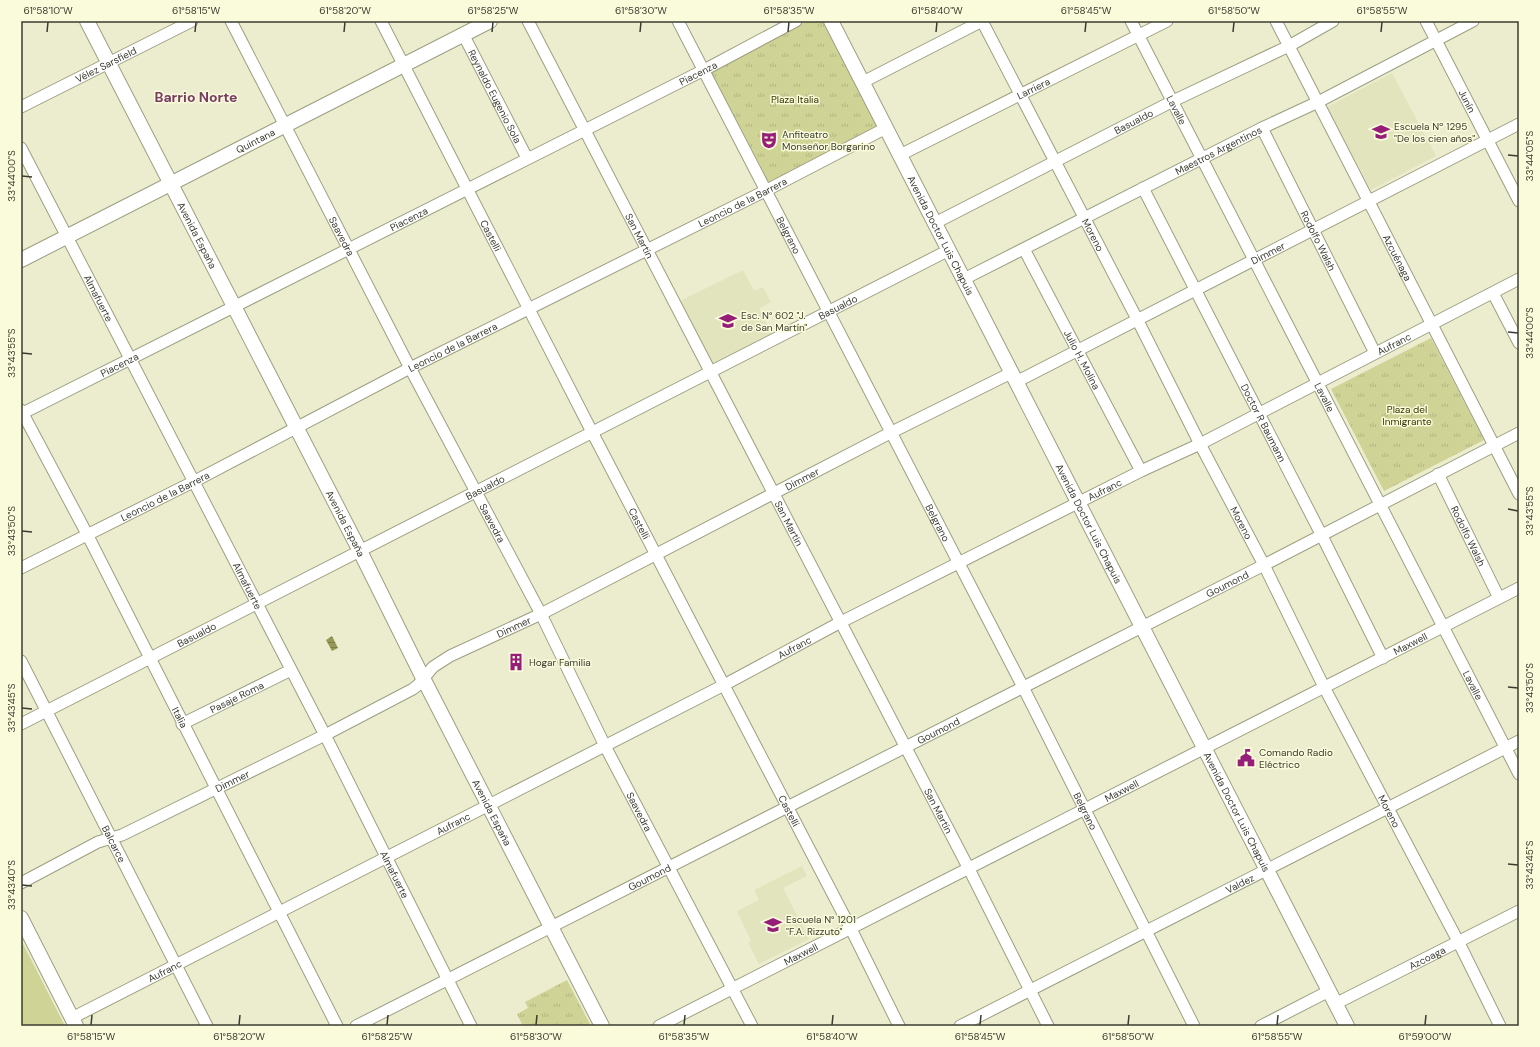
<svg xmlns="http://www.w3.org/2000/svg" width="1540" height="1047" font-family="'DM Sans',sans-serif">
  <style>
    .built { fill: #e2e4bd }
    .grass { fill: #d0d396 }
    .park { fill: url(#park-tufts) }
    .water { fill: url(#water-rules) }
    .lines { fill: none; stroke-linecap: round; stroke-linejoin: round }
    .minor-casing { stroke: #9d9f82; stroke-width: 13 }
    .major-casing { stroke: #9d9f82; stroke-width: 16 }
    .minor { stroke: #fff; stroke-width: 11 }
    .major { stroke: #fff; stroke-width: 14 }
    .ticks { fill: none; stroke: #3b3c30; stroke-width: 1.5 }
    .labels { text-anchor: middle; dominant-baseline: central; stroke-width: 3; stroke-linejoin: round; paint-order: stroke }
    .street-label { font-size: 10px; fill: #3b3c30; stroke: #f9fbdb }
    .park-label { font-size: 10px; fill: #383801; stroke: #f9fbdb }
    .poi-label { font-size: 10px; fill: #3b3c30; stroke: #f9fbdb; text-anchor: start }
    .district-label { font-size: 14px; font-weight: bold; fill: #773b64; stroke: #f9fbdb }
    .neatline { fill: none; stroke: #3b3c30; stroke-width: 1.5 }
    .ticks-label { font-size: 10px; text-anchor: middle; fill: #3b3c30 }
  </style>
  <defs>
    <pattern id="park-tufts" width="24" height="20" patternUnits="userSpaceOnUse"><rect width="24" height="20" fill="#d0d396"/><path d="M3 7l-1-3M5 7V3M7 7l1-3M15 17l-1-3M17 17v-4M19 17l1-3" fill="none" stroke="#b4b682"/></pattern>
    <pattern id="water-rules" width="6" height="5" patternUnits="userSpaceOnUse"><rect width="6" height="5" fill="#979856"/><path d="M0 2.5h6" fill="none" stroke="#7c7d48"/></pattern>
  </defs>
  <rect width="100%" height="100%" fill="#ecedce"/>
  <path class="built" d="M1392,73l44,83 -65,34 -44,-83z
    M743,270l11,21 9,-4 8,15 -12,7 13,25 -60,30 -32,-63z
    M802,866l5,10 -24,12 26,51 -50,25 -11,-21 3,-2 -14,-30 22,-11 -5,-10z"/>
  <path class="grass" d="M21,940l44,86h-44z"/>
  <path class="park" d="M807,21h17l54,105 -109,57 -58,-111z
    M1431,338l53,102 -100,51 -53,-102z
    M567,980l24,46h-68l-6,-12 11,-6 -3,-6z"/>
  <path class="water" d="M332,636l6,12 -6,3 -6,-11z"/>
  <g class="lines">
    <g class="minor-casing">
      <g id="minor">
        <path id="s1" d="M231,21l179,347 131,246 64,132 147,280"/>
        <path id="s2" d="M381,21l211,411 259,497 48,97"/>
        <path id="s3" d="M528,21l441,848 79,157"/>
        <path id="s4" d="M678,21l345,666 171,339"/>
        <path id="s5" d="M982,21l155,298 63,125 64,121 60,122 135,256 41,83"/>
        <path id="s6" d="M1131,21l388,753"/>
        <path id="s7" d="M1276,21l243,473"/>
        <path id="s8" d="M1426,21l93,180"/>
        <path id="s9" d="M463,34l64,124"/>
        <path d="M863,82l119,-61"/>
        <path id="s10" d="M21,107l171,-86"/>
        <path id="s11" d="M1262,128l113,225"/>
        <path id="s12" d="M21,148l304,587 146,291"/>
        <path id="s13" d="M900,155l267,-134"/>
        <path id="s14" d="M1143,188l178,346 62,124"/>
        <path id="s15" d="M935,223l238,-122 116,-55 44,-25"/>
        <path id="s16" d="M1024,249l117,222"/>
        <path id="s17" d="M964,279l298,-151 56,-26 155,-81"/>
        <path d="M1493,293l26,50"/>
        <path id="s18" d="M1016,382l503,-258"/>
        <path id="s19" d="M21,410l66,124 250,492"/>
        <path id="s20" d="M21,414l683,-344 92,-49"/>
        <path id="s21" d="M1438,474l61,124"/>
        <path id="s22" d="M21,568l172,-86 217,-114 357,-178 119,-62"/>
        <path id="s23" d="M21,661l186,365"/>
        <path id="s24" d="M21,724l928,-474"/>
        <path id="s25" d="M182,724l109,-54"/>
        <path id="s26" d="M21,883l77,-41 24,-7 203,-100 88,-46 5,-4 15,-18 17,-11 91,-42 349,-181 121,-60"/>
        <path id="s27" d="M1335,1004l184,-93"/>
        <path id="s28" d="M72,1018l652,-333 115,-62 302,-152 59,-27 319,-165"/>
        <path id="s29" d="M356,1026l908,-461 255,-132"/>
        <path id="s30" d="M659,1026l860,-438"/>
        <path id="s31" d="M960,1026l559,-285"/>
        <path d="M1261,1026l68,-35"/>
      </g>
    </g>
    <g class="major-casing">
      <g id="major">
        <path id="s32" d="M87,21l273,530 63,127 179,348"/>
        <path id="s33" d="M831,21l516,1005"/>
        <path id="s34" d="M21,260l469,-239"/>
        <path d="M21,918l55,108"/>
      </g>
    </g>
    <use href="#minor" class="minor"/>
    <use href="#major" class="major"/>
  </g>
  <path class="ticks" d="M47,32l1,-10M195,32l1,-10M344,32l1,-10M492,32l1,-10M640,32l1,-10M788,32l1,-10M936,32l1,-10M1085,32l1,-10M1233,32l1,-10M1381,32l1,-10M1508,155l10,1M22,176l10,1M1508,332l10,1M22,353l10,1M1508,509l10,2M22,531l10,1M1508,687l10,1M22,708l10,1M1508,864l10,1M22,885l10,1M91,1025l1,-10M239,1025l1,-10M387,1025l1,-10M536,1025l1,-10M684,1025l1,-10M832,1025l1,-10M980,1025l1,-10M1128,1025l1,-10M1277,1025l1,-10M1425,1025l1,-10"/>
  <defs>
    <g id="school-bare" transform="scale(1.38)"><path d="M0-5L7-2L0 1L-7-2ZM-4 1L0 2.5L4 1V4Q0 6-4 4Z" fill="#961d78" stroke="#f9fbdb" stroke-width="2.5" paint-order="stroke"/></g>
    <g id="theatre-bare" transform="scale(1.38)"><path d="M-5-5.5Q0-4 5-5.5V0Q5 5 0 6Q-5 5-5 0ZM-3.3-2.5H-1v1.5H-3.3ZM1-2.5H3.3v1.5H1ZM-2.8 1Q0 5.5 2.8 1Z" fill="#961d78" stroke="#f9fbdb" stroke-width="2.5" paint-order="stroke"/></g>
    <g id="building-bare" transform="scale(1.38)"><path d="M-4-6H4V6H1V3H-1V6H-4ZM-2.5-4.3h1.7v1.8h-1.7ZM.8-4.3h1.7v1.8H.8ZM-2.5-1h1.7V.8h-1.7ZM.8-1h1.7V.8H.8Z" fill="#961d78" stroke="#f9fbdb" stroke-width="2.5" paint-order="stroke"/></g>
    <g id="civic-bare" transform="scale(1.38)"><path d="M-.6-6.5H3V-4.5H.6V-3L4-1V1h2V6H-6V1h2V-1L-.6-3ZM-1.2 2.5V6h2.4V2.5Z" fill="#961d78" stroke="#f9fbdb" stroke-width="2.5" paint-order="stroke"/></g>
  </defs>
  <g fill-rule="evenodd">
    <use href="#school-bare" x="1381" y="132"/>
    <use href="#theatre-bare" x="769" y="140"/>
    <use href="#school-bare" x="728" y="321"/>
    <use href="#building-bare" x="516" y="662"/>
    <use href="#civic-bare" x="1246" y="758"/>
    <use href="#school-bare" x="773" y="925"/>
  </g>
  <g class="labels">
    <g class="street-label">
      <text stroke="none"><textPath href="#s10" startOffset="95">Vélez Sarsfield</textPath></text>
      <text stroke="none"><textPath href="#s20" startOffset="758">Piacenza</textPath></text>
      <text stroke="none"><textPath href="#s13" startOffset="149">Larriera</textPath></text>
      <text stroke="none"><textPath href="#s9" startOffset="70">Reynaldo Eugenio Sola</textPath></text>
      <text stroke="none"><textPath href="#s8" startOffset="90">Junín</textPath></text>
      <text stroke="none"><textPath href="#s6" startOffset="100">Lavalle</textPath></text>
      <text stroke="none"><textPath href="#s15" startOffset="223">Basualdo</textPath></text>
      <text stroke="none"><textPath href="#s34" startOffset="263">Quintana</textPath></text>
      <text stroke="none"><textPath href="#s17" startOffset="285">Maestros Argentinos</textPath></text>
      <text stroke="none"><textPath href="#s22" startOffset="809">Leoncio de la Barrera</textPath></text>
      <text stroke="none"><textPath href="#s20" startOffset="434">Piacenza</textPath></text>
      <text stroke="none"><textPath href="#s32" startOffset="241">Avenida España</textPath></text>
      <text stroke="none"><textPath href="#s4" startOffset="241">Belgrano</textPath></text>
      <text stroke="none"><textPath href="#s33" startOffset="241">Avenida Doctor Luis Chapuis</textPath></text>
      <text stroke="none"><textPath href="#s5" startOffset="241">Moreno</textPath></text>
      <text stroke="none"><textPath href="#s1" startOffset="242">Saavedra</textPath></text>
      <text stroke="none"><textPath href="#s2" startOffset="241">Castelli</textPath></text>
      <text stroke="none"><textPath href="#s3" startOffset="242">San Martín</textPath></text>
      <text stroke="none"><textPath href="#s11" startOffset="126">Rodolfo Walsh</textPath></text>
      <text stroke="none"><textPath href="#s18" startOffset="283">Dimmer</textPath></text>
      <text stroke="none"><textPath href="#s7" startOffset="266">Azcuénaga</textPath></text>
      <text stroke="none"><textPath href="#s12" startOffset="169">Almafuerte</textPath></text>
      <text stroke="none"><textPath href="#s24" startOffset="917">Basualdo</textPath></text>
      <text stroke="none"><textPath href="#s28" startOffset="1484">Aufranc</textPath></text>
      <text stroke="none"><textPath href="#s22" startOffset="485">Leoncio de la Barrera</textPath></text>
      <text stroke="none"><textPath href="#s16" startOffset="125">Julio H. Molina</textPath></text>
      <text stroke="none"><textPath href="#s20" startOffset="110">Piacenza</textPath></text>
      <text stroke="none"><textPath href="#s6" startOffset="423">Lavalle</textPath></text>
      <text stroke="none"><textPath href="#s14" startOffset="264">Doctor R Baumann</textPath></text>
      <text stroke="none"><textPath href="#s26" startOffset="882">Dimmer</textPath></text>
      <text stroke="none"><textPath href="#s24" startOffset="521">Basualdo</textPath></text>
      <text stroke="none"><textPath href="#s28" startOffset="1160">Aufranc</textPath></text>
      <text stroke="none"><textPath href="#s22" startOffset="161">Leoncio de la Barrera</textPath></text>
      <text stroke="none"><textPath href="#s32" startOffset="565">Avenida España</textPath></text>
      <text stroke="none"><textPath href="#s1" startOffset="566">Saavedra</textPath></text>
      <text stroke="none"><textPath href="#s3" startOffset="566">San Martín</textPath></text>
      <text stroke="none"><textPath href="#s4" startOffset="565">Belgrano</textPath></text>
      <text stroke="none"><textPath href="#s33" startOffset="565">Avenida Doctor Luis Chapuis</textPath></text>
      <text stroke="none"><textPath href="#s5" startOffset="565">Moreno</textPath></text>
      <text stroke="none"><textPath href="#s2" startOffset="565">Castelli</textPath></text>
      <text stroke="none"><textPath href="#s21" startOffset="69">Rodolfo Walsh</textPath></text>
      <text stroke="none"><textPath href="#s29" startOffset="977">Goumond</textPath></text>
      <text stroke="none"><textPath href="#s12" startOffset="493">Almafuerte</textPath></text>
      <text stroke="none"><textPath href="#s26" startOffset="558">Dimmer</textPath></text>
      <text stroke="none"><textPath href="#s24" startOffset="197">Basualdo</textPath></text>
      <text stroke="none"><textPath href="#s30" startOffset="843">Maxwell</textPath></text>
      <text stroke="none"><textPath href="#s28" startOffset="812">Aufranc</textPath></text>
      <text stroke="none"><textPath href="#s6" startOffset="747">Lavalle</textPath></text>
      <text stroke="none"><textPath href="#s25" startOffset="61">Pasaje Roma</textPath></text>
      <text stroke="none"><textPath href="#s19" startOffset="346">Italia</textPath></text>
      <text stroke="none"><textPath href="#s29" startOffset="653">Goumond</textPath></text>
      <text stroke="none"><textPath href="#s26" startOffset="235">Dimmer</textPath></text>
      <text stroke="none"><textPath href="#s30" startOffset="519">Maxwell</textPath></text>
      <text stroke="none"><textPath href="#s1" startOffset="890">Saavedra</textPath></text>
      <text stroke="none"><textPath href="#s2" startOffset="889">Castelli</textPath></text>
      <text stroke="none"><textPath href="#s3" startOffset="890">San Martín</textPath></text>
      <text stroke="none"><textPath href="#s4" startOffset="889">Belgrano</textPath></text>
      <text stroke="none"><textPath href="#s5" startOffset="889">Moreno</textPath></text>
      <text stroke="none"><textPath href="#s32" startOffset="889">Avenida España</textPath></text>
      <text stroke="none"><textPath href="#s33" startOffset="889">Avenida Doctor Luis Chapuis</textPath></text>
      <text stroke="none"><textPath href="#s28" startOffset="428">Aufranc</textPath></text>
      <text stroke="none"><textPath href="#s23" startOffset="205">Balcarce</textPath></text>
      <text stroke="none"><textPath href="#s12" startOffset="817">Almafuerte</textPath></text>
      <text stroke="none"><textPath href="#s29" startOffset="329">Goumond</textPath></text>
      <text stroke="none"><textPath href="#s31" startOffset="314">Valdez</textPath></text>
      <text stroke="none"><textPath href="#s30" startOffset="159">Maxwell</textPath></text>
      <text stroke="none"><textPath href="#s27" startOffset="103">Azcoaga</textPath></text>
      <text stroke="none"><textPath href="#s28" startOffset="104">Aufranc</textPath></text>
    </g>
    <g class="park-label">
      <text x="795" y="99">Plaza Italia</text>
      <text x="1407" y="409">Plaza del<tspan x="1407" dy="12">Inmigrante</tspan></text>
    </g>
    <g class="poi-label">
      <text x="1394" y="126">Escuela Nº 1295<tspan x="1394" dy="12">"De los cien años"</tspan></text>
      <text x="782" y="134">Anfiteatro<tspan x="782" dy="12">Monseñor Borgarino</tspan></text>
      <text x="741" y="315">Esc. N° 602 "J.<tspan x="741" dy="12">de San Martín"</tspan></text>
      <text x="529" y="662">Hogar Familia</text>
      <text x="1259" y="752">Comando Radio<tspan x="1259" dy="12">Eléctrico</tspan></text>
      <text x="786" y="919">Escuela N° 1201<tspan x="786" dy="12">"F.A. Rizzuto"</tspan></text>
    </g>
    <g class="district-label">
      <text x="196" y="97">Barrio Norte</text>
    </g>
  </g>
  <rect width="1540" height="1047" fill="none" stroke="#f9fbdb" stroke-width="44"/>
  <rect x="22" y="22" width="1496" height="1003" class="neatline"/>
  <g class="ticks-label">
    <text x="48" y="14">61°58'10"W</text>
    <text x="196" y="14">61°58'15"W</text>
    <text x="345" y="14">61°58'20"W</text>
    <text x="493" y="14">61°58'25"W</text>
    <text x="641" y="14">61°58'30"W</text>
    <text x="789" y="14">61°58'35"W</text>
    <text x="937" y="14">61°58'40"W</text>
    <text x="1086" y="14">61°58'45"W</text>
    <text x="1234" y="14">61°58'50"W</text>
    <text x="1382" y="14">61°58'55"W</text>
    <text transform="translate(1529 156) rotate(-90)" y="4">33°44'05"S</text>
    <text transform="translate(11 176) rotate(-90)" y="4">33°44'00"S</text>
    <text transform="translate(1529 333) rotate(-90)" y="4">33°44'00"S</text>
    <text transform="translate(11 353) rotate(-90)" y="4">33°43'55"S</text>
    <text transform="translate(1529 511) rotate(-90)" y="4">33°43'55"S</text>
    <text transform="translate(11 531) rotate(-90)" y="4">33°43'50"S</text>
    <text transform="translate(1529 688) rotate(-90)" y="4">33°43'50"S</text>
    <text transform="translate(11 708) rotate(-90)" y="4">33°43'45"S</text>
    <text transform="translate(1529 865) rotate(-90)" y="4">33°43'45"S</text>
    <text transform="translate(11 885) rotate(-90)" y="4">33°43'40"S</text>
    <text x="91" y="1040">61°58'15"W</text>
    <text x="239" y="1040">61°58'20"W</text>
    <text x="387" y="1040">61°58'25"W</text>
    <text x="536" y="1040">61°58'30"W</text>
    <text x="684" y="1040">61°58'35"W</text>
    <text x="832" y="1040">61°58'40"W</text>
    <text x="980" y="1040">61°58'45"W</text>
    <text x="1128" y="1040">61°58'50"W</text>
    <text x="1277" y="1040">61°58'55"W</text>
    <text x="1425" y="1040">61°59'00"W</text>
  </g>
</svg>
